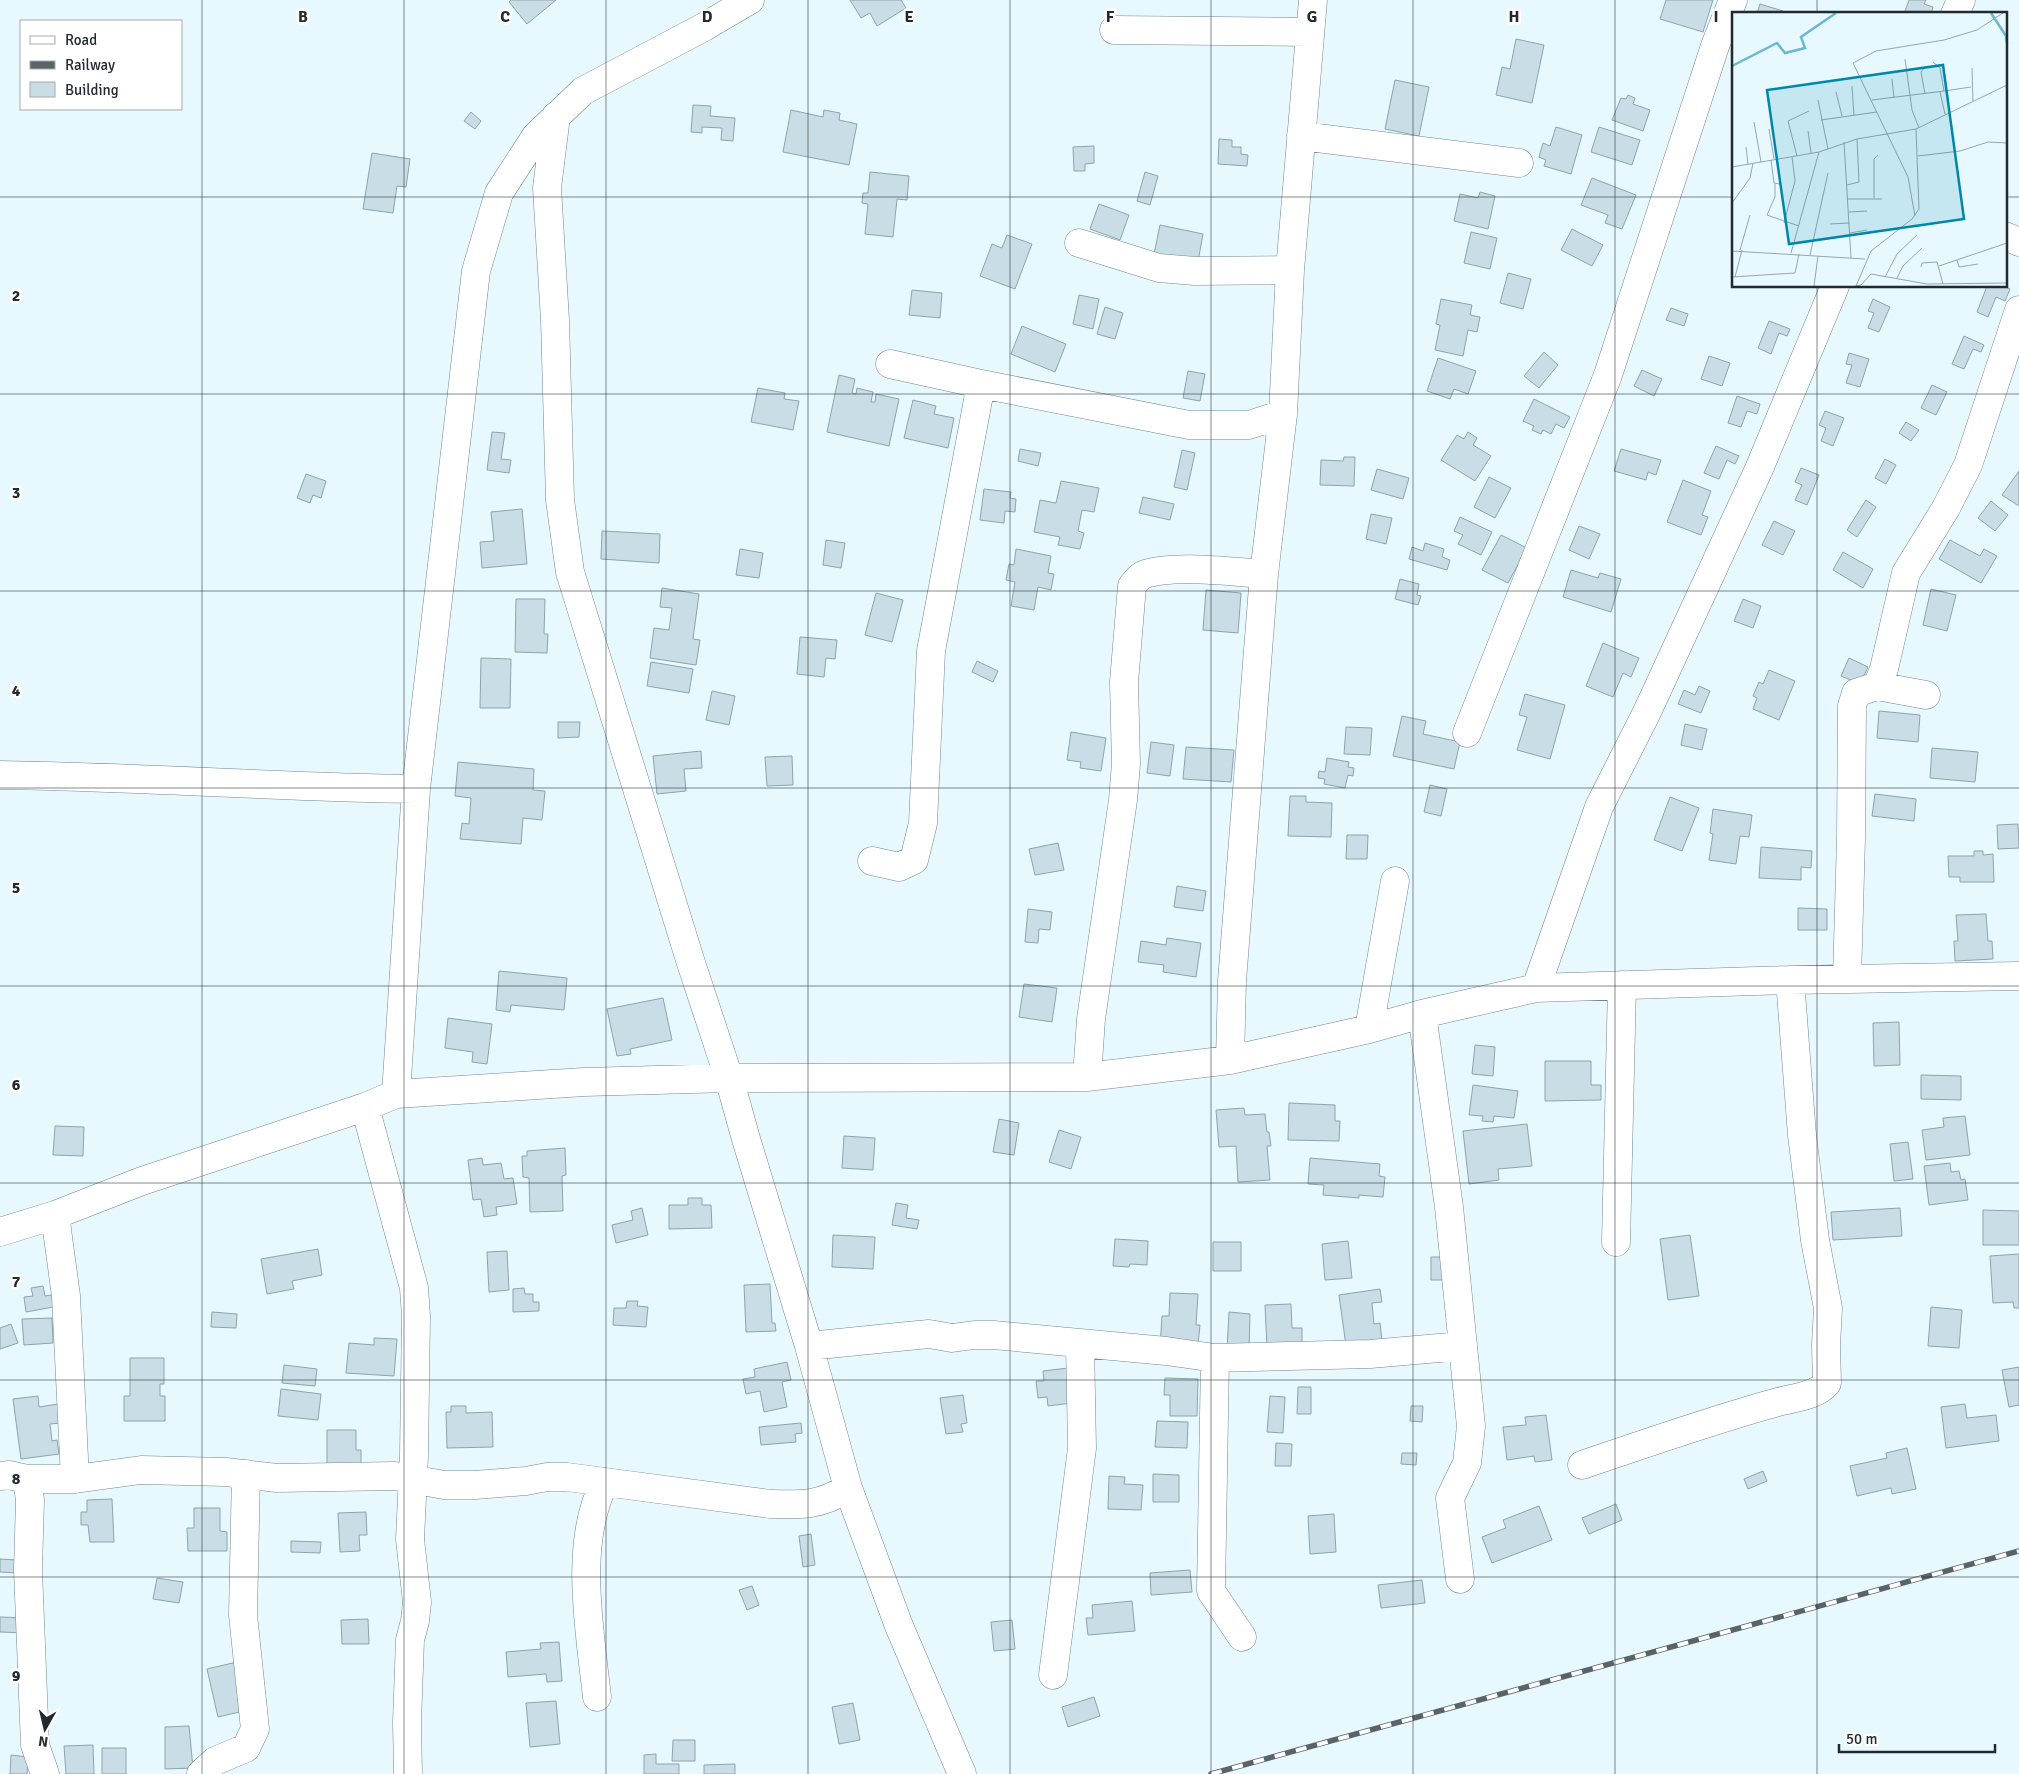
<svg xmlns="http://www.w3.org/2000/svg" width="2019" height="1774" font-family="Signika,sans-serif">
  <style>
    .building { fill: #c8dde5; stroke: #8fa3ab }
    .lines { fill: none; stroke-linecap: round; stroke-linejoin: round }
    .minor-casing { stroke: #73878f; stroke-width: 29 }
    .minor { stroke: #fff; stroke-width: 28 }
    .rail-casing { stroke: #5a6468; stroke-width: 5.5 }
    .rail { stroke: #fff; stroke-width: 4; stroke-dasharray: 11; stroke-linecap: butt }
    .grid { fill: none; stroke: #222a2d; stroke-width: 1; stroke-opacity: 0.55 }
    .inset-river { fill: none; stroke: #69b7d3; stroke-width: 2.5 }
    .inset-road { fill: none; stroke: #98a6ab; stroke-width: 1 }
    .view { fill: #0086a8; fill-opacity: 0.15; stroke: #0086a8; stroke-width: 2.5 }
    .inset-edge { fill: none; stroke: #222a2d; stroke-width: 2.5 }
    .grid-label { font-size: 16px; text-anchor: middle; font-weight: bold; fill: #222a2d; stroke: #fff; stroke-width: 5; stroke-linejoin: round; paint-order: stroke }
  </style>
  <rect width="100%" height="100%" fill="#e7f8ff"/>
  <path class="building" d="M511,0h45l-29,24 -18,-22z
    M850,0h51l5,8 -29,18 -7,-13 -9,5z
    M1666,0h47l-10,32 -43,-13z
    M1909,0h17l-2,4 9,3 -2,7h-27z
    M1760,4l23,7 -1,3h-25z
    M1516,39l28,6 -12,58 -36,-8 6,-28 8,2z
    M1395,80l34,7 -10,49 -34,-7z
    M1628,95l7,3 -2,6 17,6 -7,21 -31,-11 9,-22 5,1z
    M693,105l18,1 -1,10 25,2 -2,23 -12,-1 1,-12 -20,-1v6l-11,-1z
    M791,110l32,7 1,-7 16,3 -1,7 18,4 -8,41 -66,-13z
    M471,112l10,9 -6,8 -11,-8z
    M1556,127l26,8 -11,39 -27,-8 2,-6 -7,-3 4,-14 7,3z
    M1599,127l41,13 -8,25 -41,-13z
    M1219,139l13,1v7h9v7l7,1 -1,11 -29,-2z
    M1094,146v17l-9,1v7h-11l-1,-24z
    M372,153l38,6 -4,28 -9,-1 -4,27 -30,-4z
    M870,172l39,4 -2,24 -10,-1 -4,38 -28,-3 3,-30 -6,-1 1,-10h5z
    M1145,172l13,4 -8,29 -13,-4z
    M1592,178l44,17 -14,34 -17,-6 3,-8 -27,-10z
    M1480,192l15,4 -7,33 -34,-8 6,-27 18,4z
    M1099,204l30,11 -9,25 -30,-11z
    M1160,225l43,9 -6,33 -44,-8z
    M1572,229l31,16 -11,21 -31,-16z
    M1471,232l26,6 -7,31 -26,-6z
    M1007,235l25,9 -17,45 -35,-13 12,-32 10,4z
    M1508,273l23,6 -8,30 -23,-6z
    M1987,286h16l7,3 -5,12 -9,-4 -8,20 -11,-5z
    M912,290l30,3 -2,25 -31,-3z
    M1079,295l20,4 -6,30 -20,-5z
    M1441,299l31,6 -2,10 10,2 -3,15 -9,-2 -5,26 -28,-6 5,-25 -4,-1z
    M1873,299l17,8 -11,25 -11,-4 6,-15 -6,-2z
    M1105,307l18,6 -8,26 -18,-5z
    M1671,308l17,6 -4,12 -18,-6z
    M1769,321l21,8 -3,7 -8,-3 -8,21 -13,-6z
    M1022,326l44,18 -11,28 -44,-18z
    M1964,336l20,9 -3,7 -8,-3 -9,20 -12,-5z
    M1544,352l14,13 -19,23 -15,-12z
    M1849,353l20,6 -9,28 -14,-4 6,-18 -6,-1z
    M1709,356l21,7 -8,23 -21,-7z
    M1438,358l38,13 -8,23 -14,-5 -4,10 -23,-8z
    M1642,370l20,9 -8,17 -20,-10z
    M1188,371l17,3 -5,27 -17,-3z
    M839,375l16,4 -3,14 4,1 1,-6 16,4 -2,10h4l1,-8 23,5 -10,47 -62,-14z
    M1932,385l15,7 -11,23 -15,-7z
    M758,388l27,5 -1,6 15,2 -6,29 -42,-8z
    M1737,396l23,8 -3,10 -10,-3 -6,16 -13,-4z
    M1534,399l36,18 -6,11 -8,-4 -5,10 -8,-4 -2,4 -9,-4 2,-4 -11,-5z
    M913,400l23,6 -2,8 20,4 -6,30 -44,-10z
    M1825,411l19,7 -11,28 -12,-5 5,-13 -7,-3z
    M1906,422l13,8 -8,11 -12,-8z
    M492,432l13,1 -4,26 10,1 -2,13 -22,-3z
    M1468,432l9,6 -4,7 18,11 -16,25 -34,-21 16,-25 7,4z
    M1716,446l23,10 -4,8 -8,-4 -8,19 -15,-6z
    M1020,449l21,4 -3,13 -20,-5z
    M1621,449l40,11 -5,15 -8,-3 -2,8 -32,-9z
    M1182,450l13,3 -8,37 -13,-3z
    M1344,457h11l-1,29 -34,-1 1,-25 22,1z
    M1885,459l11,6 -10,19 -11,-6z
    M1801,468l18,7 -12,30 -12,-5 7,-15 -7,-3z
    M1377,469l32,9 -6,21 -32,-9z
    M2019,471v35l-17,-11z
    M306,474l20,7 -5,17 -8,-3 -3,8 -13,-5z
    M1489,477l22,11 -16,30 -21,-11z
    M1683,480l28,11 -9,24 6,2 -7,18 -34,-13z
    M1061,481l38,7 -5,24 -12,-2 -4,21 6,2 -4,16 -22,-4 2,-8 -26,-5 6,-32 16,3z
    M984,489l27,3 -1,6 6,1 -1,13 -10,-1 -1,12 -24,-3z
    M1143,497l31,7 -4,16 -31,-7z
    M1866,500l10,7 -19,30 -10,-7z
    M1991,501l17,14 -13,16 -17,-13z
    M522,509l5,55 -45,4 -2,-26 14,-1 -3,-29z
    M1371,514l21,4 -6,26 -20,-5z
    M1460,517l32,15 -11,23 -23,-11 5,-9 -9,-4z
    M1774,521l21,10 -12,24 -21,-10z
    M1579,526l21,8 -11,25 -20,-9z
    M602,531l58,3 -1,29 -58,-4z
    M1501,535l26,13 -19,35 -26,-13z
    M826,540l19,3 -4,25 -18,-3z
    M1950,540l30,16 4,-7 13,7 -16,27 -42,-24z
    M1425,543l19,6 -2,8 8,3 -3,10 -38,-11 3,-12 11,4z
    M740,549l23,4 -4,25 -23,-3z
    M1016,549l35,7 -3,17 6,1 -3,16 -13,-3 -4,23 -23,-4 4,-24 -9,-2 3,-16 5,1z
    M1843,552l30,17 -10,19 -30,-18z
    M1571,570l27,8 2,-5 21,6 -10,33 -48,-15z
    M1400,579l19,5 -2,11 4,1 -3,9 -23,-6z
    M662,588l37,6 -6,45 7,1 -4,25 -46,-7 4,-30 15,2 3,-22 -12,-1z
    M1931,589l25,6 -9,36 -24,-6z
    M1206,590l35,3 -3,40 -35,-3z
    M876,593l27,7 -11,42 -27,-7z
    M516,599h29l-1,35h4l-1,19 -32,-1z
    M1743,599l18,7 -8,22 -19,-7z
    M800,637l37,3 -2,19 -9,-1 -2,19 -27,-3z
    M1603,643l36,15 -8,19 -8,-4 -10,24 -27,-11z
    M481,658l30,1 -1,49h-30z
    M1849,658l19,9 -8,17 -19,-8z
    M977,661l21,10 -5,11 -21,-10z
    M651,662l42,7 -4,24 -42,-7z
    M1769,670l26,11 -16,39 -26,-11 4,-11 -4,-2 6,-14 4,2z
    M1699,686l11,5 -9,22 -23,-9 6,-14 11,5z
    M712,691l23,5 -6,29 -23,-5z
    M1525,694l40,11 -15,54 -33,-9 10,-33 -8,-2z
    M1879,711l41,4 -2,27 -41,-4z
    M1402,716l24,5 -3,13 37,8 -6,27 -61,-13z
    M558,722h22l-1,15 -21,1z
    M1685,724l22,5 -5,21 -21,-5z
    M1346,727l26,1 -2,27 -26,-1z
    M1071,732l35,6 -5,33 -21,-3 1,-6 -14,-2z
    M1151,742l23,3 -4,31 -23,-3z
    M1186,747l48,3 -3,32 -48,-3z
    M1932,748l46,4 -3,30 -45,-4z
    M701,751l1,17 -18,1 2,22 -29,3 -4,-38z
    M792,756l1,29 -26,1 -2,-29z
    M1327,758l22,4 -1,5 6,1 -1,8 -5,-1 -3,13 -21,-4 1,-5 -7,-1 1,-7 6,1z
    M458,762l76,7 -1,21 12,1 -3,29 -19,-2 -2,26 -61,-5 2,-16 7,1 2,-26 -16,-2z
    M1430,785l17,4 -6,27 -17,-4z
    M1875,794l41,5 -2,22 -42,-5z
    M1290,796h16v6l26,1 -1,34 -43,-1z
    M1670,797l29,11 -17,43 -28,-11z
    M1713,809l39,6 -3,22 -9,-1 -4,28 -27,-4 4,-26 -3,-1z
    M2018,824l1,24 -21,1 -1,-24z
    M1347,835h21l-1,24h-21z
    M1058,843l6,27 -29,5 -6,-26z
    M1761,847l51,4 -1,17 -10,-1v13l-42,-2z
    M1974,851h9v4l10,-1 1,28h-34v-5h-11l-1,-21h26z
    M1177,886l29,5 -3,20 -29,-4z
    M1798,908l29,1v21h-29z
    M1028,909l24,3 -2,18 -11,-1 -1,14 -13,-1z
    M1986,914l2,27h4l1,18 -38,2 -1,-20h4l-2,-26z
    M1167,938l34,5 -5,34 -33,-5 1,-7 -26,-3 3,-21 25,4z
    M499,971l68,7 -3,32 -53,-5 -1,7 -14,-2z
    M1024,984l33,4 -5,34 -33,-5z
    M663,998l9,42 -42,9 1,5 -14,2 -10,-47z
    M448,1018l44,6 -5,40 -15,-2 1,-10 -28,-4z
    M1899,1022l1,43 -26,1 -1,-43z
    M1475,1045l20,2 -2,29 -21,-2z
    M1545,1061h46v24h10v15l-56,1z
    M1921,1075l40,1v24l-40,-1z
    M1473,1085l45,6 -4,27 -20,-2 -1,6 -11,-1 1,-5 -14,-1z
    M1289,1103l46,2v16h5l-1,20 -51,-1z
    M1244,1108l1,7 20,-1 2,18h2l2,14h-4l3,34 -32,2 -2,-36 -17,1 -3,-37z
    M1965,1116l5,39 -44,5 -4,-30 22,-3 -1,-9z
    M999,1119l20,4 -5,32 -21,-3z
    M1527,1124l5,42 -34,3 1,11 -30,4 -6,-53z
    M55,1126l29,1 -1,29 -30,-1z
    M1059,1130l22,7 -10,32 -22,-7z
    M844,1136l31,2 -2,32 -31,-2z
    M1908,1142l5,37 -19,2 -4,-37z
    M565,1148l1,27 -4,1 1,35 -33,1 -1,-34 -6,-1 -1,-21h5v-5z
    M482,1158l1,7 18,-2 3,16 9,-1 4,26 -21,3 1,8 -13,2 -3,-18 -8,1 -5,-40z
    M1310,1158l70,6 -1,12 6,1 -2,20 -24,-2v3l-36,-3 1,-10 -16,-1z
    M1950,1163l1,9 8,-1 2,9 4,-1 3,21 -39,5 -5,-39z
    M688,1198h14v7h9l1,23 -43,1v-24h19z
    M896,1203l12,2 -2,13 13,2 -2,9 -25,-4z
    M642,1208l6,27 -32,8 -4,-18 21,-5 -2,-9z
    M1900,1208l2,28 -69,4 -2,-28z
    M1983,1210l36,1v34h-36z
    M833,1235l42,2 -2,32 -41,-2z
    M1690,1235l9,61 -31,4 -8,-61z
    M1115,1239l33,2 -1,24 -17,-1 -1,3 -16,-1z
    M1348,1241l4,37 -27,2 -3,-36z
    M1213,1242h28v29h-28z
    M318,1249l4,26 -30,6 2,8 -27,5 -6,-35z
    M507,1251l2,39 -20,2 -2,-40z
    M2019,1254v54h-5l-1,-6 -20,1 -3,-47z
    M1431,1257h11l1,23h-12z
    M770,1284l2,39h3l1,8 -30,1 -2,-47z
    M43,1286l2,10 12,-2 2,12 -33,6 -2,-15 9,-1 -2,-8z
    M524,1288l1,6h8v8h6v9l-26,1v-23z
    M1380,1289l2,13 -10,1 2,21 6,-1 2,18 -36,5 -7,-51z
    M1170,1293l28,1 -2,31h4l-2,19 -38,3 2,-31h7z
    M627,1301h11l-1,5 11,1 -2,20 -33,-2 1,-17h12z
    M1291,1304l1,24h10v18l-35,2 -2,-43z
    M1931,1307l31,3 -3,38 -31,-2z
    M212,1312l25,2 -1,14 -25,-1z
    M1229,1312l21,2 -1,36h-22z
    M52,1318l1,25 -29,2 -2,-26z
    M11,1324l7,19 -18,6v-21z
    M374,1338l23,1 -3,37 -48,-3 3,-30 25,2z
    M130,1358h34v26h-4v12h5v25h-41v-25h6z
    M787,1362l4,18 -9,2 5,25 -23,5 -4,-21 -14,3 -3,-15 12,-2 -1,-8z
    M284,1365l33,4 -2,17 -33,-3z
    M2019,1367v38l-10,2 -7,-37z
    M1068,1368l4,35 -24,3 -1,-9 -9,1 -2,-17h8l-1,-10z
    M1165,1378l33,1 -1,37h-27v-21h-6z
    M1298,1387h13v27h-14z
    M281,1389l40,5 -3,26 -40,-4z
    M963,1395l4,28 -6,1 2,8 -17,2 -6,-36z
    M38,1396l1,11 19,-3 3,19 -11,1 2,17 5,-1 2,14 -38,5 -8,-60z
    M1270,1396l15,1 -2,36 -16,-1z
    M1965,1404l2,14 29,-3 3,26 -53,7 -5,-41z
    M451,1406h15v7l26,-1 1,35 -46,1 -1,-36h5z
    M1411,1406h12l-1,16 -12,-1z
    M1546,1415l6,45 -17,2 -1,-6 -27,4 -4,-33 23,-2 -1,-8z
    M1157,1421l31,1 -1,26 -32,-1z
    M801,1423l1,10 -7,1 1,8 -35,3 -2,-18z
    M327,1430h29v20h5v14l-34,1z
    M1276,1443l16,1 -1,22h-16z
    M1907,1448l9,41 -24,5 -1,-6 -34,8 -7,-30 37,-8 -1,-5z
    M1402,1453h15l-1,12 -15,-1z
    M1763,1471l4,10 -19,8 -4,-10z
    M1153,1474l26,1v27h-26z
    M1109,1476l16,1 -1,7 19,1 -2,25 -33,-1z
    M112,1499l2,43h-24l-2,-17h-7v-13h6v-12z
    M1616,1504l6,16 -33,14 -7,-16z
    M1539,1506l13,34 -60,23 -10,-26 24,-9 -3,-8z
    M194,1508h26v23l7,1v19h-39l-1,-23h7z
    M366,1512l1,23h-8l1,16 -20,1 -2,-39z
    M1334,1514l2,38 -26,2 -2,-38z
    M811,1534l4,31 -12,2 -4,-31z
    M291,1541l30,1 -1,11 -29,-1z
    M0,1559l17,1 -1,13 -16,-1z
    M1190,1570l2,22 -41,3 -1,-22z
    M157,1578l26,4 -4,21 -26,-4z
    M1422,1580l3,23 -44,5 -3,-23z
    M752,1586l7,19 -12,5 -8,-20z
    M1132,1601l3,30 -47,4 -2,-17h7l-1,-13z
    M0,1617l27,1 -1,15 -26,-1z
    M368,1619l1,25h-27l-1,-24z
    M1012,1620l3,29 -21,2 -3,-29z
    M559,1642l3,39 -15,1 -1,-8 -38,3 -2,-25 35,-3 -1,-6z
    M237,1662l11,48 -30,7 -11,-48z
    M1094,1697l6,19 -32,11 -6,-20z
    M556,1701l4,43 -30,3 -4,-44z
    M853,1703l7,37 -21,4 -7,-37z
    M189,1726l4,42 -28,1v-42z
    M673,1740h22v21h-23z
    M93,1745l1,29h-28l-2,-28z
    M102,1748h24v26h-24z
    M656,1754v10h23v10h-35v-19z
    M11,1755l17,2 -1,17h-17z
    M735,1764v10h-31v-9z"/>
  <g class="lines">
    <g class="minor-casing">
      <path id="minor" d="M1955,14l6,-14
        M1114,30l195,2
        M556,116l-9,72 8,132 5,180 10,72 121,391 38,115 17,61 63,207 39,142 51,138 63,148
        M1301,136l218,27
        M2005,236l14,6
        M1079,243l80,25 36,3 95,-1
        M890,364l91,20 208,41h60l34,-11
        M1877,686l49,9
        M1467,733l141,-358 107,-329 18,-46
        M0,775c139,2 277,12 416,14
        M872,861l27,6 15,-7 9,-37 8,-172 50,-267
        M1847,979l4,-141 1,-132 4,-13 21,-7 7,-17 22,-96 40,-65 22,-43 51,-155
        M1536,988l63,-181 48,-95 112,-243 76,-183
        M1422,1014l27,193 22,219 -4,37 -17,35 10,81
        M1369,1029l26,-148
        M1230,1060l2,-79 32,-407 19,-160 7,-144 23,-270
        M1087,1077l4,-58 32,-219 3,-36 -2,-82 8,-96c3,-4 7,-9 11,-11 28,-11 90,-3 121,-1
        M396,1094l188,-12 145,-4 358,-1 143,-17 139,-31 53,-15 114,-26 254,-8 229,-4
        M365,1107l49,181 2,28 -2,139 -4,84 7,63 -2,19 -5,19 -3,82 1,52
        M55,1215l11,81 9,183
        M0,1232l55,-17 87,-34 223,-74 31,-13 20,-305 60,-518 23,-78 37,-57 47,-45 121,-64 46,-27
        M1616,1242l6,-257
        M809,1346l99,-10 21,-2 23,4 22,-3h19l173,16 49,7 155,-4 92,-8
        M1215,1358l-4,233 31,46
        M1582,1465c65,-22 130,-45 196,-63 15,-4 39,-6 49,-19l-1,-38 2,-37 -13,-68 -13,-105 -12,-155
        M0,1476l9,-1 18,4
        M1053,1675l29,-227 -2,-104
        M597,1697c-7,-65 -24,-155 8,-215
        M45,1774l-10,-29 -7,-175 2,-70 -3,-21h48l66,-9 85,2 51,6 118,-2 49,9h31l51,-4 21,-4h20l203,27c31,1 50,2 78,-16
        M201,1774l14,-13 31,-13 9,-19 -12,-114 3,-141"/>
    </g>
    <use href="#minor" class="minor"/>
    <g class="rail-casing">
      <path id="rail" d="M1211,1774l808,-223"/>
    </g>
    <use href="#rail" class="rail"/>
  </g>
  <path class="grid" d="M202,0v1774M404,0v1774M606,0v1774M808,0v1774M1010,0v1774M1211,0v1774M1413,0v1774M1615,0v1774M1817,0v14M0,197h1733M2005,197h14M1817,286v1488M0,394h2019M0,591h2019M0,788h2019M0,986h2019M0,1183h2019M0,1380h2019M0,1577h2019"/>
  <g transform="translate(1732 12)">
    <rect width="275" height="275" fill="#e7f8ff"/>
    <path class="inset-river" d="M259,1l15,23 1,8M0,54l45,-23 8,10 20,-5 -4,-11 35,-24"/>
    <path class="inset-road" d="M173,47l7,51 7,18M240,56l1,33M160,67l2,19M120,74l2,30M212,79l27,-4M104,80l6,24M208,80l5,22M193,82l-4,-22 4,-5M86,88l10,49M140,88l72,-9 -4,-23 -7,-6M89,108l56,-8M22,110l7,40M37,117l5,30M76,119l3,22M112,130l7,116M14,135l2,17M65,144l-9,-35 21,-10M186,144l42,-5 28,-9 19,1M39,148l3,23 6,1M0,155l87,-15 38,-13 59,-10M43,172v13l-8,18 32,11M115,173l12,-3 -2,-43M142,186v-39l4,-4M116,187h34M0,191l18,-25 3,-15M117,200l18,-1M183,204l-7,-39 -55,-114 23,-12 68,-11 33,-10 26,-17M52,211l11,-42 -3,-24M98,212l19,-1M118,221l17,-3M8,238l10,-35M0,239l133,8M59,241l28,-101M78,243l18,-82M225,248l2,7 19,-3M207,254l68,-23M189,255l1,-4 15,-1 6,22M0,265l63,-4 4,-19M3,265l7,-27M153,265l12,-23 20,-19M165,266l6,-12 19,-18M82,274l4,-30M124,274l15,-35 41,-32 7,-10 -3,-80 91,-44M124,274l5,-1 10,-11 56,10 80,-1"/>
    <path class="view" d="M211,53l21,154 -175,25 -22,-154z"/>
    <rect width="275" height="275" class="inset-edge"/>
  </g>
  <g class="grid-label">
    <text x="303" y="22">B</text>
    <text x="505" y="22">C</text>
    <text x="707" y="22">D</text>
    <text x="909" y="22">E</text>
    <text x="1110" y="22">F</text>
    <text x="1312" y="22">G</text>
    <text x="1514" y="22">H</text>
    <text x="1716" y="22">I</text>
    <text x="16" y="301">2</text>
    <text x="16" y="498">3</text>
    <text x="16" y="696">4</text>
    <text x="16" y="893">5</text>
    <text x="16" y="1090">6</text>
    <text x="16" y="1287">7</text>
    <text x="16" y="1484">8</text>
    <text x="16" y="1681">9</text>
  </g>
  <rect x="20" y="20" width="162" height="90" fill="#ffffff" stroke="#a7aaab"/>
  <rect x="30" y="36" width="25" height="8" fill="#ffffff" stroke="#a7aaab"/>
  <text x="65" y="45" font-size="15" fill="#222a2d">Road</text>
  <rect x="30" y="61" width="25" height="8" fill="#5a6468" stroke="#a7aaab"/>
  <text x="65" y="70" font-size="15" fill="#222a2d">Railway</text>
  <rect x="30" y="82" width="25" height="15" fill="#c8dde5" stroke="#a7aaab"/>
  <text x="65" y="95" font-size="15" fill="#222a2d">Building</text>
  <g transform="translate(45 1729) rotate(188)" stroke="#ffffff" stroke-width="4" paint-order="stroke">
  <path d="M0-4L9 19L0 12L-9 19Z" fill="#222a2d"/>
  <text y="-8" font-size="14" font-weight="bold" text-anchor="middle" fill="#222a2d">N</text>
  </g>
  <path d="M1839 1744v8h156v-8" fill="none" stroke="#222a2d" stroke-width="2.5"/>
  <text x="1846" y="1744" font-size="15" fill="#222a2d" stroke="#ffffff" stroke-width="4" paint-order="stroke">50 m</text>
</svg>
